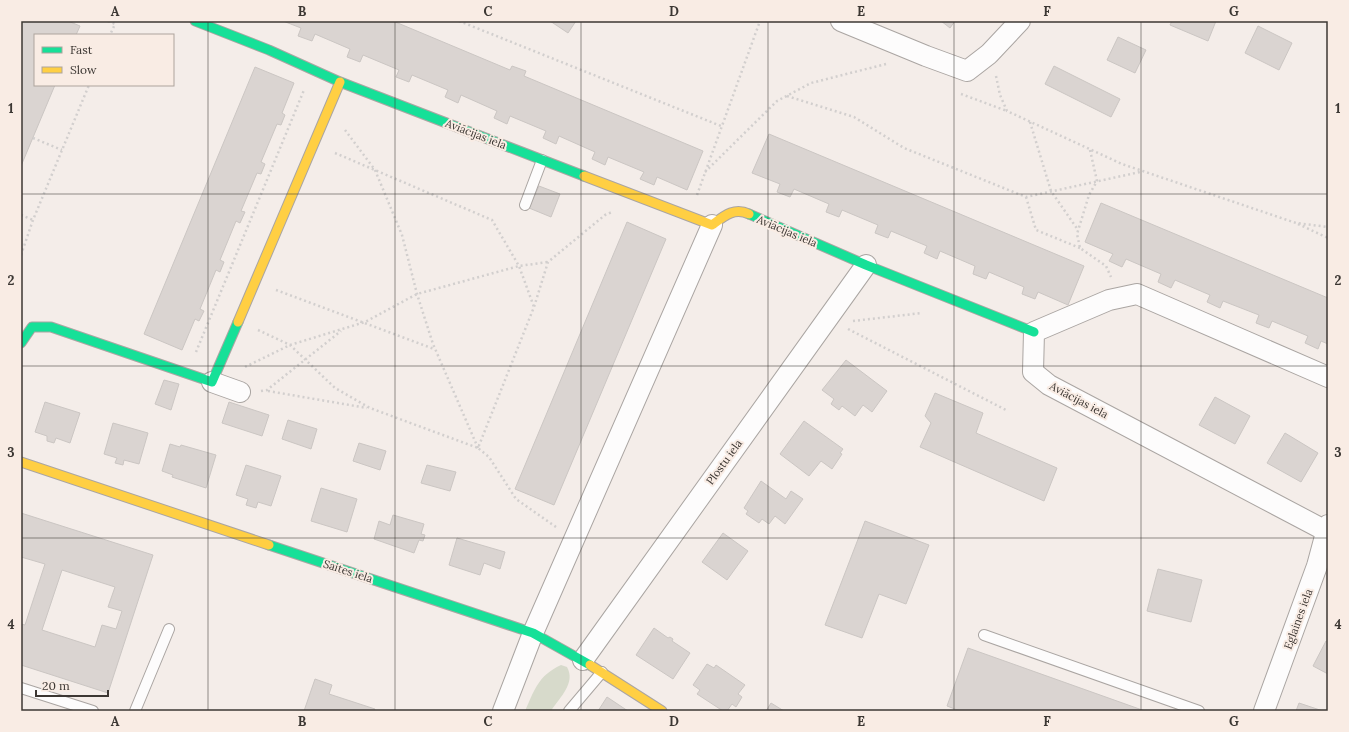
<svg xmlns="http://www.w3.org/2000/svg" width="1349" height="732" font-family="Lora,serif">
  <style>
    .green { fill: #d7dacb }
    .building { fill: #dad4d1; stroke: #cbc6c3; fill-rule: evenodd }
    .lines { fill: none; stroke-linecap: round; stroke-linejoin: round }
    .lane-casing { stroke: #aaa5a2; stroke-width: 12 }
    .street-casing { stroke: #aaa5a2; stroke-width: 22 }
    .fast-casing { stroke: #aaa5a2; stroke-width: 11 }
    .slow-casing { stroke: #aaa5a2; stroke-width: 11 }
    .path { stroke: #d2cfce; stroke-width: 2.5; stroke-dasharray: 2 3; stroke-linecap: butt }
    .lane { stroke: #fdfcfc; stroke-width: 10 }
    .street { stroke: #fdfcfc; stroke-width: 20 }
    .fast { stroke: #16e098; stroke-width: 9 }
    .slow { stroke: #ffcf43; stroke-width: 9 }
    .grid { fill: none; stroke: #3c3733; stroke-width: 1; stroke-opacity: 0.55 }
    .labels { text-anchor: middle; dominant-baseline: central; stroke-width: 4; stroke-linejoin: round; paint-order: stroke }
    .street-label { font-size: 11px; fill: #3c3733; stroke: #f9ece4 }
    .neatline { fill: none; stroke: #3c3733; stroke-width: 1.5 }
    .grid-label { font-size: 13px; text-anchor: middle; font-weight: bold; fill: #3c3733 }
  </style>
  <rect width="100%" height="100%" fill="#f4ede9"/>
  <path class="green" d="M561,665l6,2c9,16 -7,30 -16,44h-26c10,-22 13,-35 36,-46z"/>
  <path class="building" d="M21,21h47l12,5 -4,9h-41v50h20l-34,81z
    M283,21h110l117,49 2,-4 14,5 -2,5 179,75 -16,39 -30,-13 -3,8 -14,-6 4,-7 -36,-15 -3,8 -13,-6 3,-7 -36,-16 -3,8 -13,-6 3,-7 -36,-15 -3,8 -13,-6 3,-7 -36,-16 -3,8 -13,-6 3,-7 -36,-15 -3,7 -13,-5 3,-7 -36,-15 -3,7 -13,-5 3,-8 -35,-15 -3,7 -14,-5 3,-8z
    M550,21h26l-8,12z
    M941,21h14l-5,7z
    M1172,21h44l-8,20 -38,-16z
    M1258,26l34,17 -13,27 -34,-17z
    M1118,37l28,13 -11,23 -28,-13z
    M1054,66l66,33 -9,18 -66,-33z
    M255,67l39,16 -12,30 3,2 -4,10 -4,-1 -16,38 4,2 -4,10 -4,-1 -16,38 4,1 -5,11 -4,-2 -16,39 4,2 -4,10 -4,-2 -16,39 4,2 -5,10 -4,-2 -13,31 -38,-16z
    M769,134l315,132 -16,39 -30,-13 -3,7 -13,-5 2,-7 -35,-15 -3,7 -13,-5 2,-8 -35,-15 -3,8 -13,-6 3,-7 -36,-15 -3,7 -13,-5 3,-8 -36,-15 -3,7 -13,-5 3,-8 -35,-15 -4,8 -13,-5 3,-8 -28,-11z
    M539,186l21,8 -9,23 -22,-9z
    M1101,203l227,95v46l-7,-3 -3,8 -13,-6 3,-7 -36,-15 -3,7 -13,-5 3,-8 -36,-14 -3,7 -13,-6 3,-7 -35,-15 -4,8 -13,-6 3,-8 -35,-15 -4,8 -13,-6 4,-7 -28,-12z
    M627,222l39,17 -112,266 -39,-16z
    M846,360l41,31 -15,21 -9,-7 -8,11 -13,-10 -3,4 -8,-6 3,-5 -12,-9z
    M164,380l15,4 -8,26 -16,-6z
    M935,393l48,20 -7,20 81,35 -13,33 -124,-54 11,-24 -6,-7z
    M1215,397l35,19 -15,28 -36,-19z
    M45,402l35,11 -10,30 -14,-5 -2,5 -7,-2v-5l-12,-4z
    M229,402l40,13 -7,21 -40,-13z
    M288,420l29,9 -6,20 -29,-10z
    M804,421l39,28 -3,4 2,1 -10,15 -11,-8 -12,15 -29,-22z
    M113,423l35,10 -9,31 -15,-4 -1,5 -8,-2 2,-5 -13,-4z
    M1285,433l33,20 -17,29 -34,-19z
    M359,443l27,8 -6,19 -27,-9z
    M170,444l10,3 1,-2 35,10 -10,33 -34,-11 1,-2 -11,-4z
    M246,465l35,11 -10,30 -13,-4 -2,6 -10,-3 2,-6 -12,-4z
    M427,465l29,7 -6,19 -29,-8z
    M761,481l25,18 5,-8 12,8 -18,25 -10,-8 -6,8 -7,-5 -3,4 -13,-9 2,-3 -4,-3z
    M321,488l36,11 -10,33 -36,-11z
    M21,513l132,42 -45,138 -87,-28v-41l4,1 20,-61 -24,-7zM62,570l53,17 -7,20 14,4 -6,18 -14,-4 -7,22 -53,-17z
    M393,515l31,9 -3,10 4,1 -2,6 -4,-1 -5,13 -40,-14 5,-18 11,4z
    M865,521l64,24 -23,59 -27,-10 -17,44 -37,-13z
    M723,533l25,18 -21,29 -25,-18z
    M457,538l48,14 -5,17 -16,-6 -4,12 -31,-10z
    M1158,569l44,11 -11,42 -44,-11z
    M654,628l14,10 2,-1 3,2 -1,2 18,12 -17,26 -37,-24z
    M1326,641l2,1v32l-15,-8z
    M968,648l177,63h-185l-13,-5z
    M707,664l7,4 2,-3 29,20 -7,9 4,3 -6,10 -4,-3 -5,7h-4l-26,-17 3,-4 -7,-5z
    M315,679l17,6 -3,9 46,15 -1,2h-70z
    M607,697l21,14h-30z
    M771,703l13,8h-18z
    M1299,703l24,8h-27z"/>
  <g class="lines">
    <g class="lane-casing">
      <path id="lane" d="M525,205l17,-45
        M984,635l215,76
        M21,688l72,23
        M135,711l34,-82
        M569,711l33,-39"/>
    </g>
    <g class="street-casing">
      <path id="street" d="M841,21l85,35 41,15 22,-17 31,-33
        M212,382l28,10
        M1326,531l-277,-146 -16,-13 1,-40 75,-32 28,-6 191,83
        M583,660l283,-395
        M503,711l30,-78 179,-408
        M1264,711l53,-145 11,-41"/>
    </g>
    <g class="fast-casing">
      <path id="fast" d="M195,21l74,29 71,32 244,94
        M749,214l117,51 168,67
        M21,343l11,-16h19l161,55 26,-60
        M269,545l264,88 57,32"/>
    </g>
    <g class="slow-casing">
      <path id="slow" d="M584,176l128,49c12,-9 22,-18 37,-11
        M238,322l102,-240
        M21,462l248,83
        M590,665l72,46"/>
    </g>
    <path class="path" d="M108,21l7,3 -5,11
      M459,21l262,105
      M996,76l4,19 7,16 115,53 174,59 32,4
      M961,94l46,17
      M787,96l67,21 50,31 122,49 114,-25
      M1030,122l21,69 27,39
      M345,130l30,40 27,65 15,59 16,50 45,104
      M33,138l29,12
      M1090,150l7,31 -8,14 -12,39 3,14 26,18 5,11
      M335,153l157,67 27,46 15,41
      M705,172l72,-71 34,-18 75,-19
      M697,195l63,-174
      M1026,197l10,33 44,18
      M21,215l12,5
      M1298,224l30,14
      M21,255l12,-35 56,-135
      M276,290l158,59
      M853,321l69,-8
      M848,329l158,81
      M258,330l32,15 45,43 35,20 108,40
      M196,352l108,-262
      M245,367l45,-22 75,-23 52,-28 102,-28 29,-4
      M261,391l6,-1 74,-59
      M268,391l99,17
      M556,527l-40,-28 -27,-42 -11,-9 56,-141 14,-45 57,-47 7,-3"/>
    <use href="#lane" class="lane"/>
    <use href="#street" class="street"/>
    <use href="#fast" class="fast"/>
    <use href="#slow" class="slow"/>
  </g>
  <path class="grid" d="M208,21v690M395,21v690M581,21v690M768,21v690M954,21v690M1141,21v690M21,194h1307M21,366h1307M21,538h1307"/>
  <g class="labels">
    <g class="street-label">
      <text transform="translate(476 134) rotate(21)">Aviācijas iela</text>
      <text transform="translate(787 231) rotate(23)">Aviācijas iela</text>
      <text transform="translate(1079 400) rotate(28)">Aviācijas iela</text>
      <text transform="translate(724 462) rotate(-54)">Plostu iela</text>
      <text transform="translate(348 571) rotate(18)">Saites iela</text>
      <text transform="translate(1298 619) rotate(-70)">Eglaines iela</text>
    </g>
  </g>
  <rect width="1349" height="732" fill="none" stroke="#f9ece4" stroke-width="44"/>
  <rect x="34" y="34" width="140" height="52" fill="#f9ece4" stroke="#ada49d"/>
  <rect x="42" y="47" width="20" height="6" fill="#16e098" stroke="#ada49d"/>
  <text x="70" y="54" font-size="12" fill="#3c3733">Fast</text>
  <rect x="42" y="67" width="20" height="6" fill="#ffcf43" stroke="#ada49d"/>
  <text x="70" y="74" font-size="12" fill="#3c3733">Slow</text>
  <path d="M36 690v6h72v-6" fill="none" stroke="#3c3733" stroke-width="2"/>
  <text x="42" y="690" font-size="12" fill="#3c3733" stroke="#f9ece4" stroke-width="3" paint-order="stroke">20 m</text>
  <rect x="22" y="22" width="1305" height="688" class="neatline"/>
  <g class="grid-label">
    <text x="115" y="16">A</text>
    <text x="302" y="16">B</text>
    <text x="488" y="16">C</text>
    <text x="674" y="16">D</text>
    <text x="861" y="16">E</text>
    <text x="1047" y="16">F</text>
    <text x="1234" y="16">G</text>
    <text x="11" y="113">1</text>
    <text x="1338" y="113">1</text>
    <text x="11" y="285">2</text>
    <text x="1338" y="285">2</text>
    <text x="11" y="457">3</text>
    <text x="1338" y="457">3</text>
    <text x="11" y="629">4</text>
    <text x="1338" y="629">4</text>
    <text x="115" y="726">A</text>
    <text x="302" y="726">B</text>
    <text x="488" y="726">C</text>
    <text x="674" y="726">D</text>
    <text x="861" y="726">E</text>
    <text x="1047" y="726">F</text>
    <text x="1234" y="726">G</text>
  </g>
</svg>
